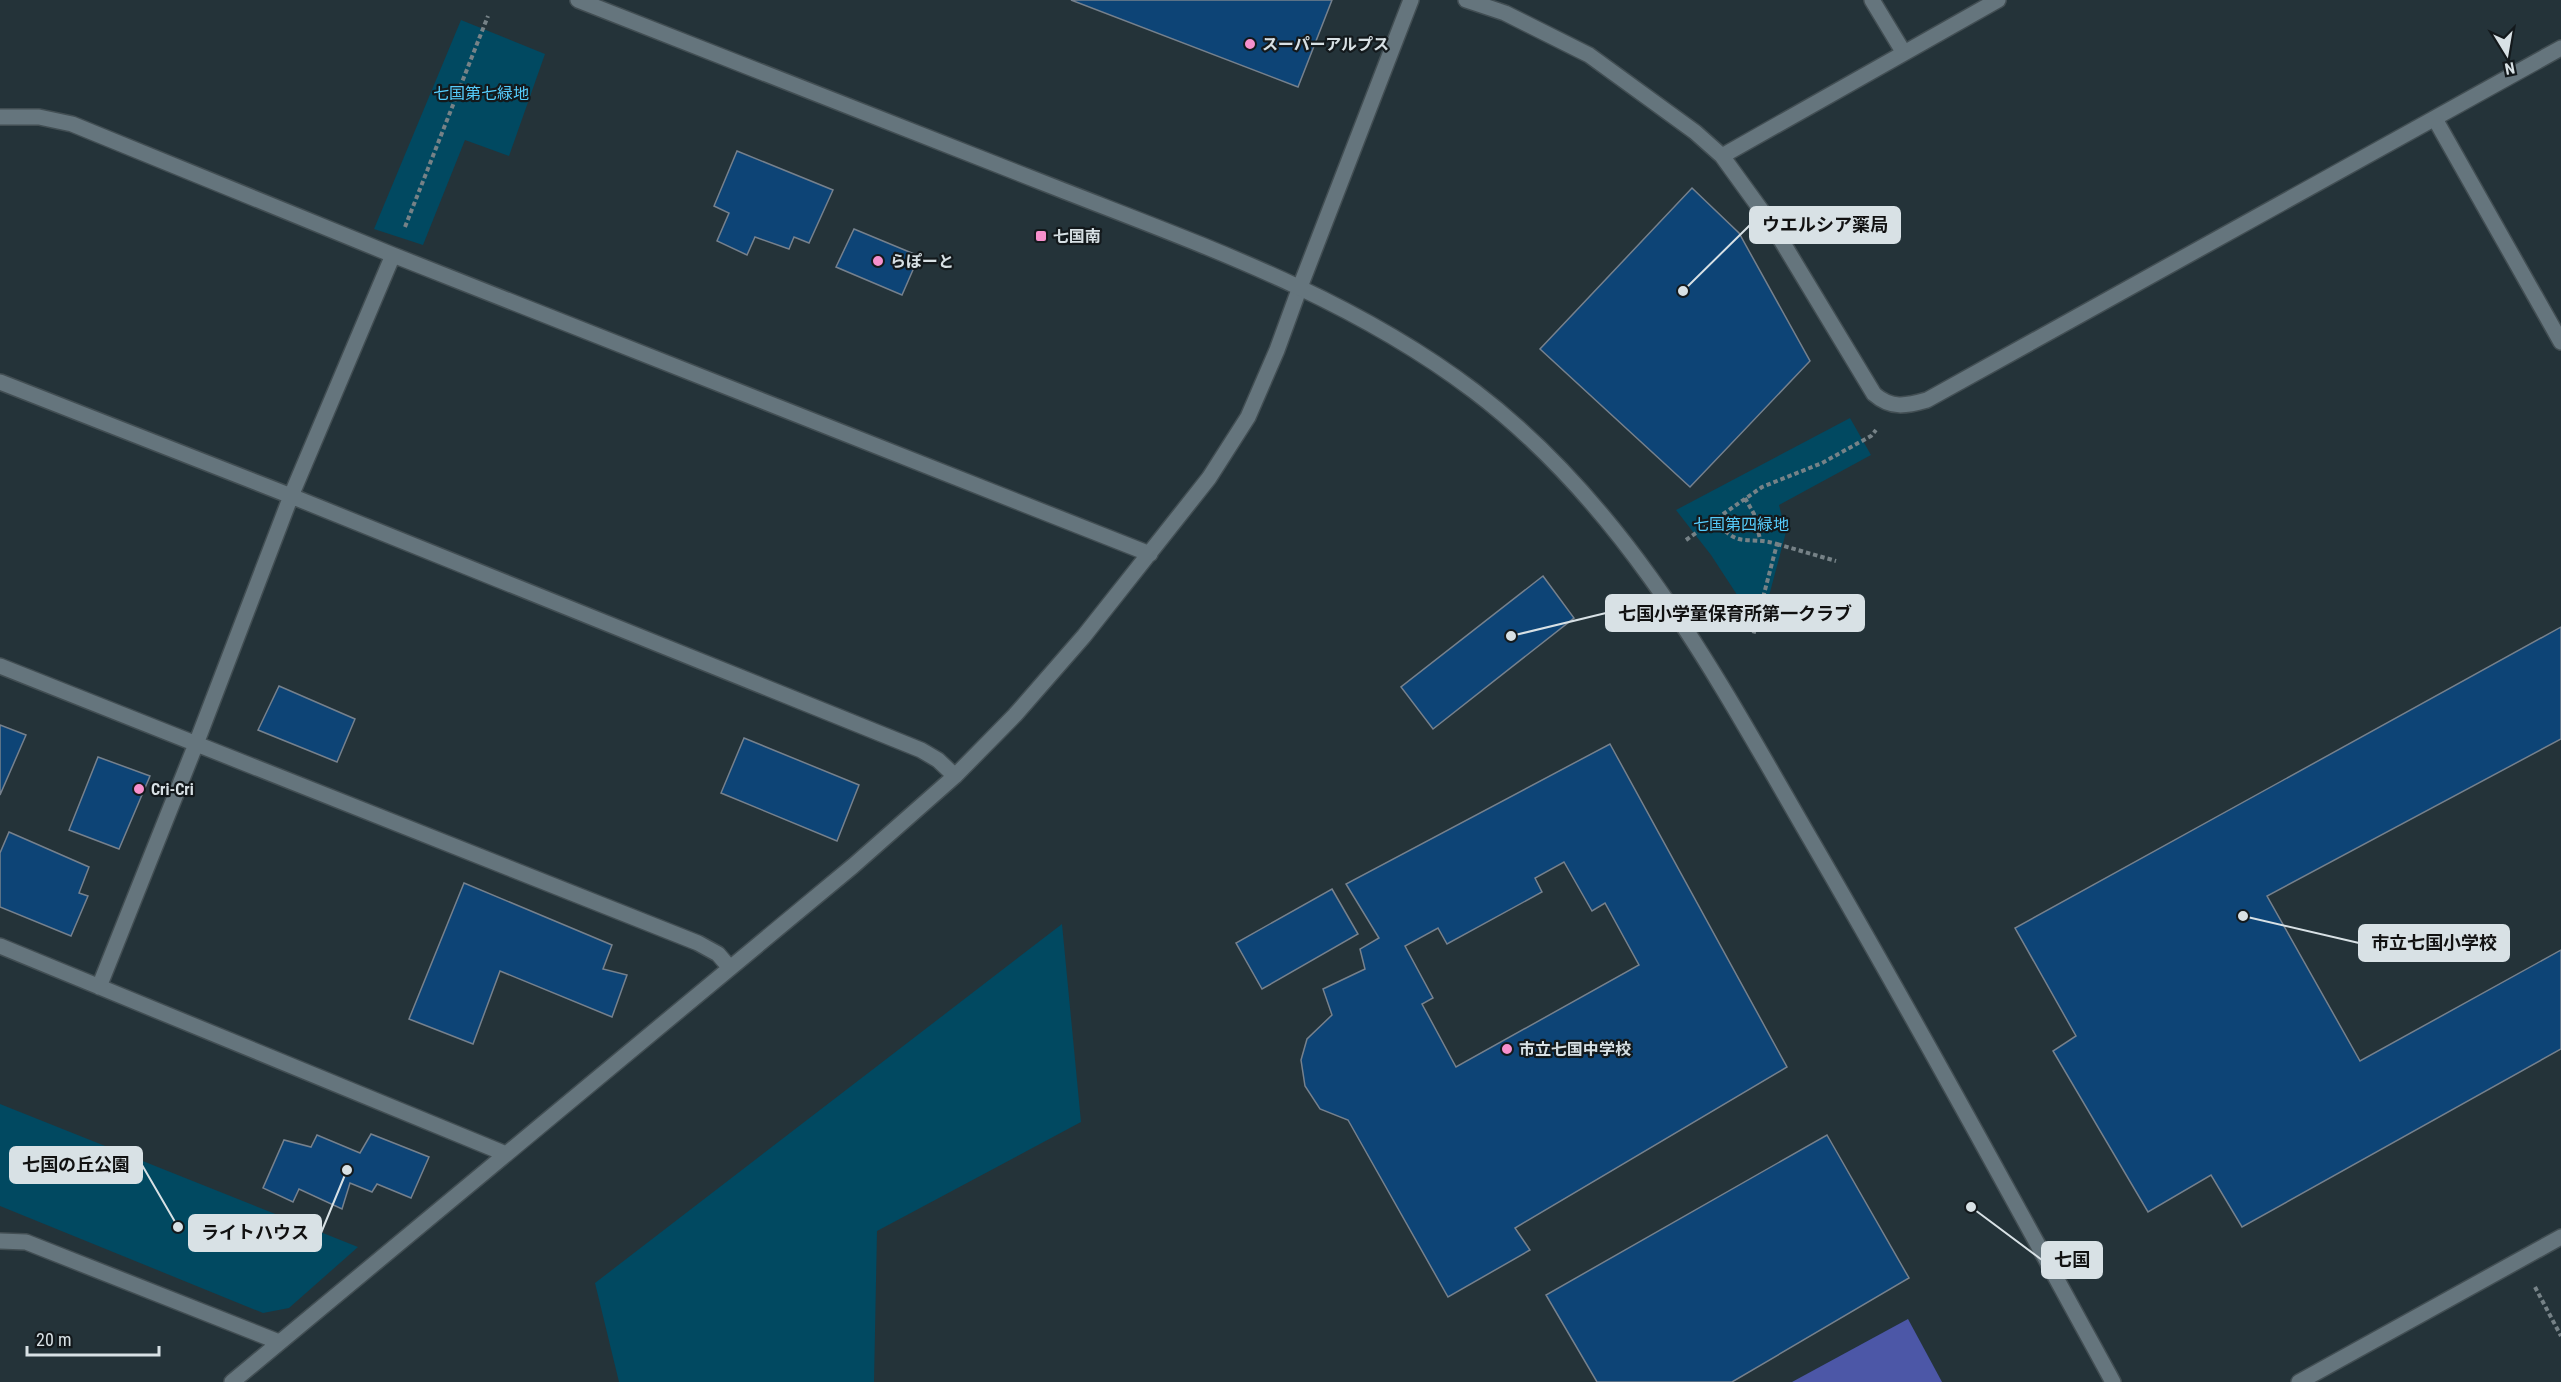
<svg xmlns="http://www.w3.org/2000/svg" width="2561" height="1382" font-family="'Roboto Condensed','Noto Sans JP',sans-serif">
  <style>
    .green { fill: #014961 }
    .water { fill: #4c57a7 }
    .building { fill: #0d4476; stroke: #76818d; stroke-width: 1.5; fill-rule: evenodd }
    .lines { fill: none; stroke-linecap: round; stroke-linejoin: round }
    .minor-casing { stroke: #424e53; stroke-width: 18 }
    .tertiary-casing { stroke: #424e53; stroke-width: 18 }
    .path { stroke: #768287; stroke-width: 4; stroke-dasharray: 4.5 3; stroke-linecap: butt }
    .minor { stroke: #65757d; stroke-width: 15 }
    .tertiary { stroke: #65757d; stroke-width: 15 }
    .poi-dot { fill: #f790cd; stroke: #13191c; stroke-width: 2 }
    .labels { text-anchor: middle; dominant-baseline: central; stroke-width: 4.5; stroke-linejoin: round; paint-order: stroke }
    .poi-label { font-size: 16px; font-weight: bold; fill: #d8e1e5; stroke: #13191c; text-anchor: start }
    .park-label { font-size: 16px; fill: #56cefe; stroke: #13191c }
    .leader { fill: none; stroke: #d8e1e5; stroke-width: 2 }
    .callout-dot { fill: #d8e1e5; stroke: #13191c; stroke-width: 2 }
    .callout { fill: #d8e1e5; stroke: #d8e1e5; stroke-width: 2 }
    .callout-label { font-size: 18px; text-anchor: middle; font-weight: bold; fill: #111 }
  </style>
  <rect width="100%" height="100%" fill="#243339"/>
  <path class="green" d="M461,20l84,34 -36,102 -44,-16 -42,105 -49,-16z
    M1850,418l21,37 -92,50 7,27 -26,98 -49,-75 -35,-45z
    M1062,924l19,198 -204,109 -3,151h-255l-24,-99z
    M0,1104l358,143 -69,61 -26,5 -263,-107z"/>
  <path class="water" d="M1908,1319l34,63h-150z"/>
  <path class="building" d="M1071,0h261l-34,87z
    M737,151l96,39 -24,53 -15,-6 -5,12 -34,-12 -8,18 -30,-14 12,-28 -15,-7z
    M1692,188l47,45 71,128 -120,126 -150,-138z
    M854,229l65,27 -17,39 -66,-28z
    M1543,576l31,42 -141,111 -32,-42z
    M2561,627v112l-294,157 93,165 201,-111v99l-319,178 -31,-52 -63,37 -95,-161 23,-15 -61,-108z
    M279,686l76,33 -18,43 -79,-32z
    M0,725l26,10 -26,60z
    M744,738l115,47 -22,56 -116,-48z
    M1610,744l177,323 -272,161 15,22 -82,47 -100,-177 -28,-11 -15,-23 -4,-26 6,-21 25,-24 -9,-26 42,-20 -5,-20 19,-11 -33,-54zM1564,862l28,49 13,-8 34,62 -183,102 -34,-63 11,-6 -28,-52 33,-18 9,16 95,-52 -7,-14z
    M98,757l52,19 -31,73 -50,-19z
    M9,832l80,35 -10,26 9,3 -17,40 -71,-29v-54z
    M464,883l148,62 -9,24 24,6 -15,42 -112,-46 -27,73 -64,-25z
    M1332,889l26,45 -96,55 -26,-46z
    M371,1134l58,23 -18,41 -34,-14 -5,8 -22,-9 -8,26 -43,-20 -6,13 -30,-14 21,-48 27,7 6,-12 43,18z
    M1827,1135l82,143 -177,104h-135l-51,-87z"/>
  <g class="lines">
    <g class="minor-casing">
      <path id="minor" d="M1466,0l39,13 84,42 106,77 27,24 50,69 102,169c17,15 32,12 53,6l634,-352
        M1872,0l32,53
        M0,117h39l33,7 321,131 757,299
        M2435,119l126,223
        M1722,156l276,-156
        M0,382l291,114 630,254 17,10 17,16
        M0,666l698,277 20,11 12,14
        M0,946l506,208
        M99,987l97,-243 95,-248 102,-241
        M0,1241l26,1 253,100
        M232,1382l621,-516 102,-90 60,-61 69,-79 125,-158 39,-61 29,-67 23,-63
        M2299,1382l262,-145"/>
    </g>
    <g class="tertiary-casing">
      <path id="tertiary" d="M578,0c158,63 317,125 476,187 145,57 295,109 420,204 154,117 242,285 337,449 104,179 203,361 302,542
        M1300,287l111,-287"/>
    </g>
    <path class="path" d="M405,227l83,-211
      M1745,498l9,16 6,25
      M1715,520c24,30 31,15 62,24l-24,92
      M1686,540l76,-53 60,-24 49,-27 5,-6
      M1777,544l59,17
      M2535,1287l26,49"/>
    <use href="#minor" class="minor"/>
    <use href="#tertiary" class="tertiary"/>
  </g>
  <g class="poi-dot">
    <circle cx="1250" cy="44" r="6"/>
    <rect x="1035" y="230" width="12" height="12" rx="3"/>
    <circle cx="878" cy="261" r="6"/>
    <circle cx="139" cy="789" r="6"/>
    <circle cx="1507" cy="1049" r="6"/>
  </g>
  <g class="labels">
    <g class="poi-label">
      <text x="1262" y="44">スーパーアルプス</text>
      <text x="1053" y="236">七国南</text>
      <text x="890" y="261">らぽーと</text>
      <text x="151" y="789">Cri-Cri</text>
      <text x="1519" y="1049">市立七国中学校</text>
    </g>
    <g class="park-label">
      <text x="481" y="93">七国第七緑地</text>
      <text x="1741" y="524">七国第四緑地</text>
    </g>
  </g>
  <path class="leader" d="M1683 291L1750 225M1511 636L1606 613M2243 916L2359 943M178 1227L142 1165M347 1170L321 1233M1971 1207L2042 1260"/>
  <g class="callout-dot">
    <circle cx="1683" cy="291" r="6"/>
    <circle cx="1511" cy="636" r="6"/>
    <circle cx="2243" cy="916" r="6"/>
    <circle cx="178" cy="1227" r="6"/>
    <circle cx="347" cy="1170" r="6"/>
    <circle cx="1971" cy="1207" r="6"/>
  </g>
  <g class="callout">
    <rect x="1750" y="207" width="150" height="36" rx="6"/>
    <rect x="1606" y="595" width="258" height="36" rx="6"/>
    <rect x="2359" y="925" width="150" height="36" rx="6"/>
    <rect x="10" y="1147" width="132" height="36" rx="6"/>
    <rect x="189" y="1215" width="132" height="36" rx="6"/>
    <rect x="2042" y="1242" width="60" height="36" rx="6"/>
  </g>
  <g class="callout-label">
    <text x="1825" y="231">ウエルシア薬局</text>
    <text x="1735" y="620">七国小学童保育所第一クラブ</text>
    <text x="2434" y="949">市立七国小学校</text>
    <text x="76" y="1171">七国の丘公園</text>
    <text x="255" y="1239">ライトハウス</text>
    <text x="2072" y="1266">七国</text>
  </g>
  <g transform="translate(2507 54) rotate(169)" stroke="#13191c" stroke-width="4.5" paint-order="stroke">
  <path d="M0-4.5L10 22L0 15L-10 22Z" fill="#d8e1e5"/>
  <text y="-9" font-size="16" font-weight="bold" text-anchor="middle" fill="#d8e1e5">N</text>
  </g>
  <path d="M27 1346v9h132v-9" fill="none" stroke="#d8e1e5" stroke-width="3"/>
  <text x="36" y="1346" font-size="18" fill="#d8e1e5" stroke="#13191c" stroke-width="4.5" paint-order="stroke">20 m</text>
</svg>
